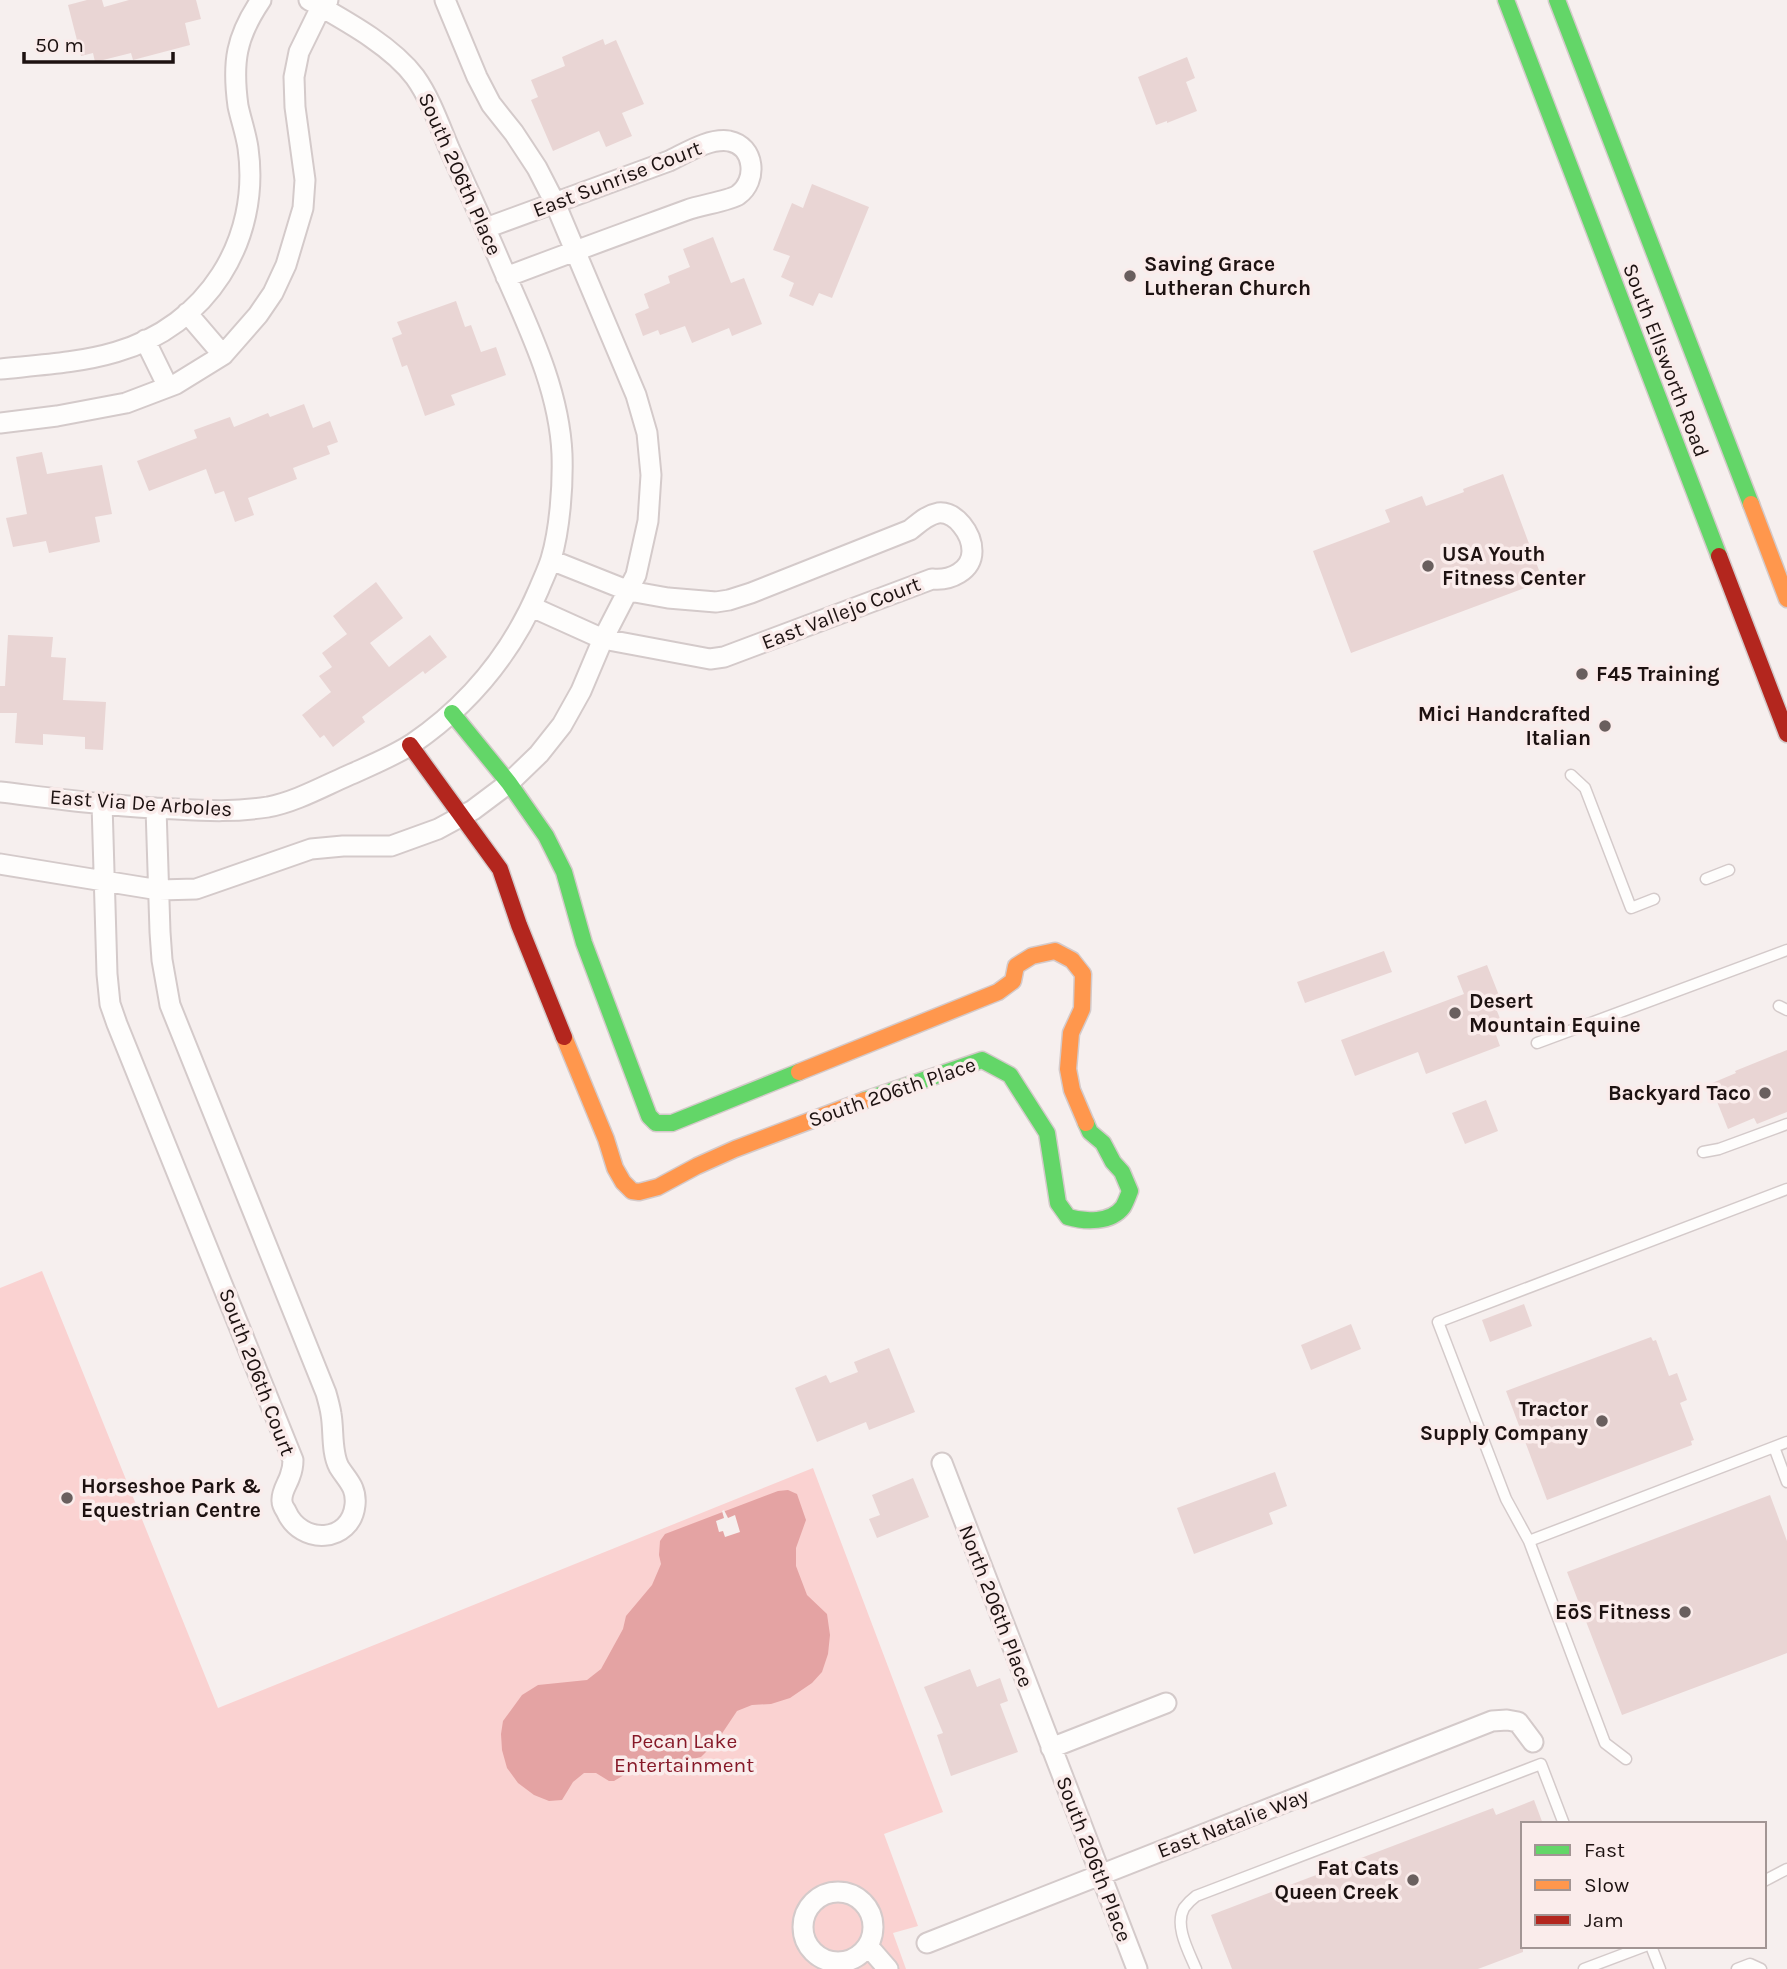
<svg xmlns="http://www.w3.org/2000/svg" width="1787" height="1969" font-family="Karla,sans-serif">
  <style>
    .green { fill: #fad2d1 }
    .water { fill: #e4a3a3 }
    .pier { fill: #f6efee }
    .building { fill: #e9d5d4 }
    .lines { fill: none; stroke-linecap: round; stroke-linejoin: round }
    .lane-casing { stroke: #d4caca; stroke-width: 13 }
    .street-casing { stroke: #d4caca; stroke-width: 23 }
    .fast-casing { stroke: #d4caca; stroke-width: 19 }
    .slow-casing { stroke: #d4caca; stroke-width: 19 }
    .jam-casing { stroke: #d4caca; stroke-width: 19 }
    .lane { stroke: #fefdfc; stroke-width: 10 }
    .street { stroke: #fefdfc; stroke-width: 19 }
    .fast { stroke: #63d668; stroke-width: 16 }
    .slow { stroke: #ff974d; stroke-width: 16 }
    .jam { stroke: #b3261e; stroke-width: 16 }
    .poi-dot { fill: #695f5e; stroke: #faeceb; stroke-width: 2.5 }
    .labels { text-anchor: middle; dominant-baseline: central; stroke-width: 7; stroke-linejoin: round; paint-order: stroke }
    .street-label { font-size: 21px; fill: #1d1211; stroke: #faeceb }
    .poi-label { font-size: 21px; font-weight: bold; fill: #1d1211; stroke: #faeceb; text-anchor: start }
    .park-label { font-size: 21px; fill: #861928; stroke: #faeceb }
  </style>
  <rect width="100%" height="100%" fill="#f6efee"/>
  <path class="green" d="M42,1271l176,437 595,-240 130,344 -59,22 34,92 -25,7 13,36h-906v-681z"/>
  <path class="water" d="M788,1490l9,4 9,26 -10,28v18l11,29 20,19 3,21 -2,19 -6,18 -10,11 -22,15 -19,6 -19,1 -15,6 -20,30 -16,16 -25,6 -37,3 -25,15h-5l-13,-8h-12l-11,9 -11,18 -13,1 -15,-6 -16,-12 -11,-15 -5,-18 -1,-16 2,-13 19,-26 16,-10 49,-5 14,-11 22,-40 3,-13 26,-31 9,-21 -2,-9 1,-14 5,-7 113,-43z"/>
  <path class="pier" d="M724,1510l4,8 7,-3 5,17 -15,5 -2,-6 -4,1 -3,-11 8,-3 -2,-7z"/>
  <path class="building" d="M87,0h15l2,7 25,-7h67l5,19 -16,4 5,22 -57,15 -2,-7 -36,9 -2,-9 -12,3 -13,-51z
    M603,39l2,6 11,-5 28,64 -22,9 10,23 -26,11 -7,-16 -46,20 -22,-51 7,-3 -7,-17 34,-14 -3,-9z
    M1187,57l8,21 -9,4 11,29 -30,12v-2l-11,4 -18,-48z
    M812,184l57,23 -37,91 -13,-5 -6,13 -24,-10 5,-13 -13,-6 9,-21 -17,-6 19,-47 11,5z
    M713,237l18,46 13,-5 18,46 -30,12 -3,-8 -37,15 -7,-17 -25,9 -2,-5 -15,6 -8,-22 14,-6 -5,-14 26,-11 -2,-7 22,-9 -7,-18z
    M456,301l9,26 6,-2 10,27 15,-5 10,28 -55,20 4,10 -30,11 -18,-51 -5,2 -10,-29 10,-4 -5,-12z
    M304,404l9,24 17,-7 8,21 -11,4 3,8 -37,14 4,11 -49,19 6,17 -19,7 -11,-31 -9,3 -9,-25 -57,22 -12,-30 60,-23 -3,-8 36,-13 4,10 34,-14 2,4z
    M42,452l5,22 55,-9 10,49 -17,3 5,25 -51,11 -3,-12 -33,6 -7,-29 21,-4 -11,-57z
    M1503,474l40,107 -192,72 -38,-102 77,-29 -5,-12 37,-14 4,10 38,-14 -1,-3z
    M376,582l27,36 -33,25 19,24 41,-32 17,22 -22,17 -2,-3 -61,46 3,5 -32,25 -9,-12 -4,3 -18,-23 29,-23 -12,-16 13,-9 -10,-14 25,-19 -14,-18z
    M8,635l45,2 -2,20 15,1 -3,42 43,2 -3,48 -18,-1v-12l-42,-3v11l-28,-2 2,-30h-17v-27h5z
    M1384,951l8,21 -87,31 -8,-21z
    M1487,965l15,38 -7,3 6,15 -9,3 8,22 -74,28 -8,-22 -63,24 -14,-36 123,-46 -7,-18z
    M1787,1050v62l-30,12 -3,-6 -26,11 -18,-45 26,-11 -1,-2z
    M1486,1100l12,31 -33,13 -13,-31z
    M1524,1304l8,22 -42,16 -8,-22z
    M1351,1324l10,25 -50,21 -10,-25z
    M1651,1337l2,4 3,-1 13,36 8,-3 10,27 -7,3 14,37 -3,1 1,4 -145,55 -41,-109z
    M889,1348l26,64 -46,18 -3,-8 -49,20 -22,-54 31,-13 4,8 28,-11 -4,-10z
    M1275,1472l12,34 -18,7 4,11 -79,30 -17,-46z
    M913,1478l16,39 -52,21 -8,-19 11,-4 -8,-20z
    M1770,1495l17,46v112l-165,62 -55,-143z
    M970,1669l7,18 23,-9 8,23 -8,3 18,48 -67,24 -14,-41 6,-2 -19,-46z
    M1534,1800l9,24h-20v128l-45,17h-246l-21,-54 282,-107 3,7z"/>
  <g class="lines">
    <g class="lane-casing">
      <path id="lane" d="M1571,775l14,13 46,120 23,-9
        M1706,879l23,-9
        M1779,1006l8,4
        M1537,1043l250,-93
        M1703,1152l16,-3 68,-25
        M1787,1189l-349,133 68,177 23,42 245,-94 13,35
        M1774,1447l13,-5
        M1529,1541l76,202 21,16
        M1764,1881l23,-12
        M1651,1946l9,23
        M1196,1969c-7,-17 -22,-43 -12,-61 3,-4 8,-9 12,-12l345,-132 23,60
        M1584,1969l61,-23
        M1737,1969l13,-5 11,5"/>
    </g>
    <g class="street-casing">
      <path id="street" d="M486,228l183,-67c17,-8 40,-23 60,-20 26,5 29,40 9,54 -9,6 -38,10 -51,15 -60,22 -121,44 -181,67
        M187,313l36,42
        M145,340l23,47
        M0,369c39,-4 79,-6 116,-17 91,-26 145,-112 132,-204 -2,-14 -7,-28 -10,-42 -6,-44 -2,-69 23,-106
        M0,423l57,-7 69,-13 50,-19 47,-29 35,-40 15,-22 13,-28 17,-57 2,-28 -10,-73 -1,-30 5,-25 22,-45 7,-7
        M532,607l71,32 107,20 14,-2 208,-78c18,2 40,-8 40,-28 0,-17 -16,-40 -34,-38 -11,2 -19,10 -28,17l-159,63 -22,7 -13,2 -48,-4 -39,-7 -78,-31
        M0,792c59,7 117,15 176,17 33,2 59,3 92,-2 27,-5 54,-20 79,-31 22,-10 45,-19 65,-32 57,-39 100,-91 127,-155 4,-10 9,-20 12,-30 9,-30 12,-74 11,-105 -3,-68 -36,-131 -62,-192 -16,-38 -34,-76 -51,-114 -10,-24 -19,-50 -34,-71 -24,-32 -71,-57 -106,-77
        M102,803l5,171 3,30 7,20 176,436c0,5 -1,11 -3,16 -2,7 -9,16 -8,25 0,4 2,7 4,10 15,35 65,32 69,-6 2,-18 -8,-25 -16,-38 -8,-15 -5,-37 -8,-53 -1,-7 -3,-14 -5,-21l-156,-388 -8,-45 -2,-28 -4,-124
        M0,864l159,26 37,-1 115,-40 32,-3h48l47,-17 35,-19 36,-27 30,-29 23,-29 19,-34 22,-52 33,-64 12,-54 3,-46 -4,-42 -11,-38 -81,-192 -18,-35 -23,-35 -23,-29 -14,-27 -32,-77
        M942,1463l195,506
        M1051,1748l115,-45
        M803 1927a35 35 0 1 1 70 0a35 35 0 1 1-70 0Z
        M927,1943l565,-222 15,-1 11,2 15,20
        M868,1946l20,23"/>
    </g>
    <g class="fast-casing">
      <path id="fast" d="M1506,0l213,556
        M1557,0l194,504
        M452,713l57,70 37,53 18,36 20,71 65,173 7,7h16l127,-51
        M865,1100l117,-40 28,15 37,58 11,70 10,14c17,5 43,6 55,-10 3,-5 5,-11 7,-16l-8,-19 -9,-10 -10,-19 -13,-11 -4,-9"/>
    </g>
    <g class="slow-casing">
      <path id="slow" d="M1751,504l36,95
        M564,1037l42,102 9,29 8,14 9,9 7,1 19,-5 39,-21 38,-17 130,-49
        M799,1072l199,-80 15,-11 3,-15 16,-10 23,-5 17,9 11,14 -1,35 -11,24 -3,36 4,21 14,33"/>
    </g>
    <g class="jam-casing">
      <path id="jam" d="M1719,556l68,178
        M410,745l90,124 19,56 45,112"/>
    </g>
    <use href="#lane" class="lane"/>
    <use href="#street" class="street"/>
    <use href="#fast" class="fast"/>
    <use href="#slow" class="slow"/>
    <use href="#jam" class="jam"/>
  </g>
  <g class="poi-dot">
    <circle cx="1130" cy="276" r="7"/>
    <circle cx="1428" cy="566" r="7"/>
    <circle cx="1582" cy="674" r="7"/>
    <circle cx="1605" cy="726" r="7"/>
    <circle cx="1455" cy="1013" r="7"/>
    <circle cx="1765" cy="1093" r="7"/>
    <circle cx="1602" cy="1421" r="7"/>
    <circle cx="67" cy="1498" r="7"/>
    <circle cx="1685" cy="1612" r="7"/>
    <circle cx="1413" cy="1880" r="7"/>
  </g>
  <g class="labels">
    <g class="street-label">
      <text transform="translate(460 174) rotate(66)">South 206th Place</text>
      <text transform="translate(617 179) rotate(-21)">East Sunrise Court</text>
      <text transform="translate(1666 360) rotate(69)">South Ellsworth Road</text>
      <text transform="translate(841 613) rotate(-21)">East Vallejo Court</text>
      <text transform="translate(141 803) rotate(4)">East Via De Arboles</text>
      <text transform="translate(892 1092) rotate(-19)">South 206th Place</text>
      <text transform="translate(257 1372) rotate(69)">South 206th Court</text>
      <text transform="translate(996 1606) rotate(69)">North 206th Place</text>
      <text transform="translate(1233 1823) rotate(-21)">East Natalie Way</text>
      <text transform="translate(1094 1859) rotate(69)">South 206th Place</text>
    </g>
    <g class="poi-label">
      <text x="1144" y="264">Saving Grace<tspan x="1144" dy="24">Lutheran Church</tspan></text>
      <text x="1442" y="554">USA Youth<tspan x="1442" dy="24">Fitness Center</tspan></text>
      <text x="1596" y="674">F45 Training</text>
      <text x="1591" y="714" text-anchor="end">Mici Handcrafted<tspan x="1591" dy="24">Italian</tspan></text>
      <text x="1469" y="1001">Desert<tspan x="1469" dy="24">Mountain Equine</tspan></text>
      <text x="1751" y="1093" text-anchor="end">Backyard Taco</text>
      <text x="1588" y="1409" text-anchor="end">Tractor<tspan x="1588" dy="24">Supply Company</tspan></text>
      <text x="81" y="1486">Horseshoe Park &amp;<tspan x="81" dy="24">Equestrian Centre</tspan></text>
      <text x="1671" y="1612" text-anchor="end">EōS Fitness</text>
      <text x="1399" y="1868" text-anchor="end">Fat Cats<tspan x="1399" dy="24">Queen Creek</tspan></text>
    </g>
    <g class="park-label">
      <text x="684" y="1741">Pecan Lake<tspan x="684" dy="24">Entertainment</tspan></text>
    </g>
  </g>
  <rect x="1521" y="1822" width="245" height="126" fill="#faeceb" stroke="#a29594" stroke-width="2"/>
  <rect x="1535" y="1845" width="35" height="10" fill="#63d668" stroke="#a29594" stroke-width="2"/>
  <text x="1584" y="1857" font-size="21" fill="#1d1211">Fast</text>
  <rect x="1535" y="1880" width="35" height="10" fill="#ff974d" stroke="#a29594" stroke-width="2"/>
  <text x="1584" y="1892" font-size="21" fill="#1d1211">Slow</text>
  <rect x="1535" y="1915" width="35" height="10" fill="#b3261e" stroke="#a29594" stroke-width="2"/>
  <text x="1584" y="1927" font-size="21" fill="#1d1211">Jam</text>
  <path d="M24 52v10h149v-10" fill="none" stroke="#1d1211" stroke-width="3.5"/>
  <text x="35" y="52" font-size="21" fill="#1d1211" stroke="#faeceb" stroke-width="5" paint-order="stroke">50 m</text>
</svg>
